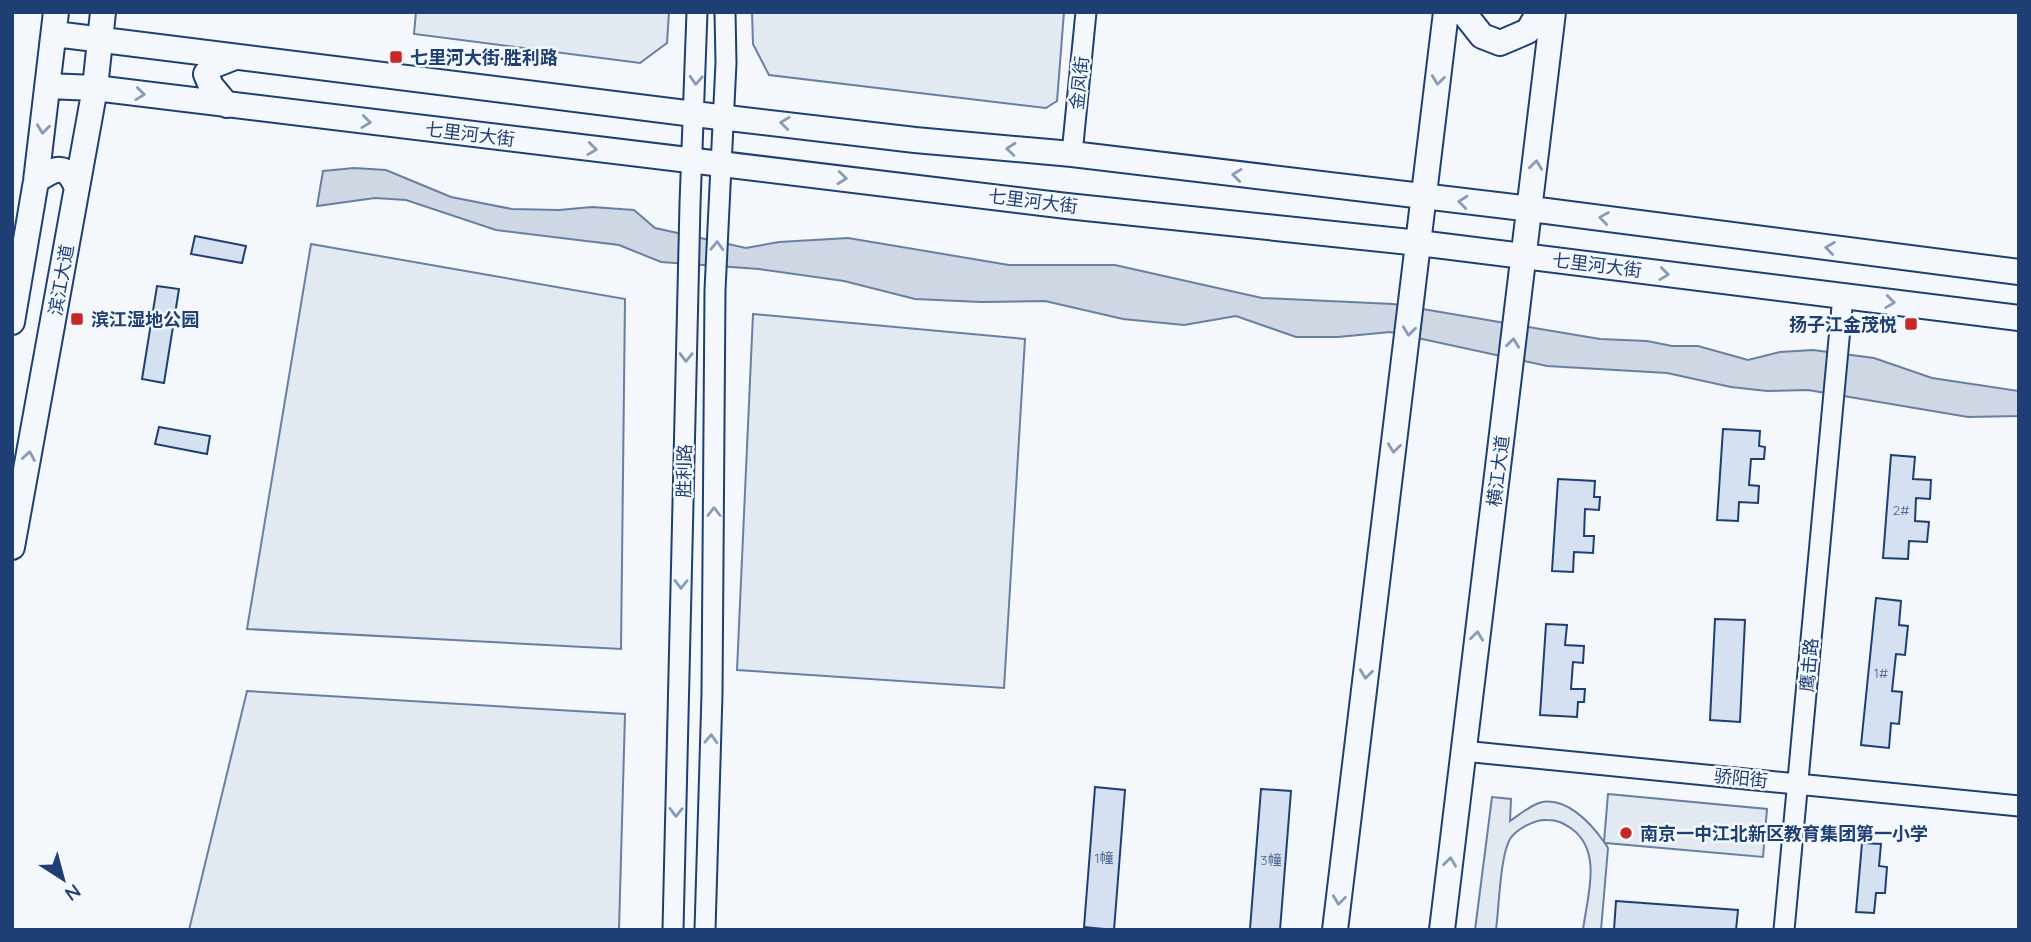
<svg xmlns="http://www.w3.org/2000/svg" width="2031" height="942" font-family="Quicksand,'Noto Sans SC',sans-serif">
  <style>
    .green { fill: #e3e9f0; stroke: #687fa3; stroke-width: 2 }
    .water { fill: #cfd7e4; stroke: #687fa3; stroke-width: 2 }
    .building { fill: #d5e0f0; stroke: #1d3f73; stroke-width: 2 }
    .lines { fill: none; stroke-linecap: round; stroke-linejoin: round }
    .minor-casing { stroke: #1d3f73; stroke-width: 23 }
    .major-casing { stroke: #1d3f73; stroke-width: 28 }
    .minor { stroke: #f4f7fb; stroke-width: 19 }
    .major { stroke: #f4f7fb; stroke-width: 24 }
    .oneway { stroke: #889bb7 }
    .poi-dot { fill: #c62828; stroke: #f4f7fb; stroke-width: 2.5 }
    .labels { text-anchor: middle; dominant-baseline: central; stroke-width: 5; stroke-linejoin: round; paint-order: stroke }
    .number-label { font-size: 14px; fill: #4b6792 }
    .poi-label { font-size: 18px; font-weight: bold; fill: #1d3f73; stroke: #f4f7fb; text-anchor: start }
    .street-label { font-size: 18px; fill: #1d3f73; stroke: #f4f7fb }
  </style>
  <rect width="100%" height="100%" fill="#f4f7fb"/>
  <path class="green" d="M416,12h253l-2,31 -27,20 -226,-29z
    M752,12h312l-7,89 -11,7 -277,-33 -16,-31z
    M311,244l314,55 -4,350 -374,-20z
    M753,314l272,25 -21,349 -267,-18z
    M247,691l378,23 -6,216h-430z
    M1608,794l159,15 -4,48 -158,-14 3,5 -7,82h-18c4,-33 20,-78 -11,-101 -9,-6 -14,-9 -25,-9 -12,-1 -30,9 -37,19 -10,17 -11,69 -14,91h-21l17,-133 19,2 -1,22c9,-6 18,-14 29,-18 26,-8 52,20 65,39z"/>
  <path class="water" d="M354,168l32,2 65,27 61,12 47,1 33,-3 42,3 21,18 91,20 33,-6 69,-4 161,27h106l147,33 131,6 207,35 47,2 25,5h26l50,14 32,-8 33,-2 61,8 58,20 87,13v25l-51,1 -160,-27 -41,1 -36,-4 -64,-14 -120,-7 -157,-34 -52,5h-42l-60,-21 -52,9 -61,-6 -78,-18 -64,1 -66,-3 -71,-18 -85,-12 -98,-7 -42,-17 -123,-15 -90,-30 -31,-2 -58,8 6,-35z"/>
  <path class="building" d="M195,236l51,10 -4,17 -51,-9z
    M157,286l22,3 -15,94 -22,-4z
    M159,427l51,9 -3,18 -52,-10z
    M1723,429l37,2 -1,15 6,1 -1,12h-13l-2,26 10,1 -1,17 -19,-1 -1,19 -21,-1z
    M1891,455l24,2 -2,22 18,1 -1,19 -14,-1 -1,23 14,1 -2,20 -18,-1 -1,18 -25,-1z
    M1558,479l37,2 -1,16h6l-1,13 -14,-1 -1,27h10l-1,17 -19,-1 -1,20 -21,-1z
    M1876,598l25,3 -2,24 9,1 -3,29 -9,-1 -4,37 10,1 -3,32 -8,-1 -2,25 -28,-3z
    M1715,619l30,1 -5,102 -30,-2z
    M1546,624l21,1 -2,20 19,1 -1,17 -10,-1 -2,27h14l-1,13h-6l-1,15 -37,-2z
    M1095,787l30,3 -11,140 -30,-3z
    M1261,789l30,2 -11,139 -30,-1z
    M1862,843l19,1 -2,22 8,1 -2,26h-9l-2,20 -18,-1z
    M1616,901l122,9 -2,20h-122z"/>
  <g class="lines">
    <g class="minor-casing">
      <path id="minor" d="M1072,154l14,-142
        M1463,751l556,55
        M673,930l17,-726 7,-192
        M705,930l7,-236 3,-404 11,-227 -1,-51
        M1784,930l59,-634"/>
    </g>
    <g class="major-casing">
      <path id="major" d="M1463,12l19,24 18,7 28,-12 11,-19
        M55,34l639,80 221,26 157,14 459,55 488,63
        M48,86l47,2 972,118 352,37 600,75
        M227,105l-16,-19 -5,-12 6,-8 23,-9
        M36,181c20,-14 31,-18 41,7
        M12,322l24,-141 20,-169
        M12,547l83,-459 8,-76
        M1335,930l111,-918
        M1442,930l111,-918"/>
    </g>
    <use href="#minor" class="minor"/>
    <use href="#major" class="major"/>
  </g>
  <defs><path id="oneway-chevron" d="M-2-3.5L2.5 0L-2 3.5" fill="none" stroke-width="1.6" stroke-linecap="round" stroke-linejoin="round" transform="scale(1.75)"/></defs>
  <g class="oneway">
    <use href="#oneway-chevron" transform="translate(696 80) rotate(93)"/>
    <use href="#oneway-chevron" transform="translate(1438 80) rotate(97)"/>
    <use href="#oneway-chevron" transform="translate(140 94) rotate(7)"/>
    <use href="#oneway-chevron" transform="translate(366 122) rotate(7)"/>
    <use href="#oneway-chevron" transform="translate(785 123) rotate(-173)"/>
    <use href="#oneway-chevron" transform="translate(43 129) rotate(97)"/>
    <use href="#oneway-chevron" transform="translate(592 149) rotate(7)"/>
    <use href="#oneway-chevron" transform="translate(1011 149) rotate(-175)"/>
    <use href="#oneway-chevron" transform="translate(1536 165) rotate(-83)"/>
    <use href="#oneway-chevron" transform="translate(1237 175) rotate(-173)"/>
    <use href="#oneway-chevron" transform="translate(842 178) rotate(6)"/>
    <use href="#oneway-chevron" transform="translate(1463 202) rotate(-174)"/>
    <use href="#oneway-chevron" transform="translate(1604 218) rotate(-172)"/>
    <use href="#oneway-chevron" transform="translate(717 246) rotate(-88)"/>
    <use href="#oneway-chevron" transform="translate(1830 248) rotate(-172)"/>
    <use href="#oneway-chevron" transform="translate(1664 274) rotate(7)"/>
    <use href="#oneway-chevron" transform="translate(1890 302) rotate(7)"/>
    <use href="#oneway-chevron" transform="translate(1409 331) rotate(97)"/>
    <use href="#oneway-chevron" transform="translate(1513 343) rotate(-83)"/>
    <use href="#oneway-chevron" transform="translate(686 357) rotate(91)"/>
    <use href="#oneway-chevron" transform="translate(1394 448) rotate(97)"/>
    <use href="#oneway-chevron" transform="translate(29 456) rotate(-80)"/>
    <use href="#oneway-chevron" transform="translate(714 512) rotate(-90)"/>
    <use href="#oneway-chevron" transform="translate(681 584) rotate(91)"/>
    <use href="#oneway-chevron" transform="translate(1477 636) rotate(-83)"/>
    <use href="#oneway-chevron" transform="translate(1366 674) rotate(97)"/>
    <use href="#oneway-chevron" transform="translate(711 739) rotate(-88)"/>
    <use href="#oneway-chevron" transform="translate(676 812) rotate(91)"/>
    <use href="#oneway-chevron" transform="translate(1450 862) rotate(-83)"/>
    <use href="#oneway-chevron" transform="translate(1339 900) rotate(97)"/>
  </g>
  <g class="poi-dot">
    <rect x="389" y="50" width="14" height="14" rx="3.5"/>
    <rect x="70" y="312" width="14" height="14" rx="3.5"/>
    <rect x="1904" y="317" width="14" height="14" rx="3.5"/>
    <circle cx="1626" cy="833" r="7"/>
  </g>
  <g class="labels">
    <g class="number-label">
      <text x="1901" y="510">2#</text>
      <text x="1881" y="673">1#</text>
      <text x="1104" y="858">1幢</text>
      <text x="1271" y="860">3幢</text>
    </g>
    <g class="poi-label">
      <text x="410" y="57">七里河大街·胜利路</text>
      <text x="91" y="319">滨江湿地公园</text>
      <text x="1897" y="324" text-anchor="end">扬子江金茂悦</text>
      <text x="1640" y="833">南京一中江北新区教育集团第一小学</text>
    </g>
    <g class="street-label">
      <text transform="translate(1079 83) rotate(-84)">金凤街</text>
      <text transform="translate(470 134) rotate(7)">七里河大街</text>
      <text transform="translate(1033 201) rotate(7)">七里河大街</text>
      <text transform="translate(1597 265) rotate(7)">七里河大街</text>
      <text transform="translate(61 280) rotate(-80)">滨江大道</text>
      <text transform="translate(684 471) rotate(-89)">胜利路</text>
      <text transform="translate(1498 471) rotate(-83)">横江大道</text>
      <text transform="translate(1809 665) rotate(-85)">鹰击路</text>
      <text transform="translate(1741 778) rotate(6)">骄阳街</text>
    </g>
  </g>
  <rect width="2031" height="942" fill="none" stroke="#1d3f73" stroke-width="28"/>
  <g transform="translate(63 879) rotate(144)" stroke="#f4f7fb" stroke-width="5" paint-order="stroke">
  <path d="M0-5L12 26L0 18L-12 26Z" fill="#1d3f73"/>
  <text y="-10" font-size="19" font-weight="bold" text-anchor="middle" fill="#1d3f73">N</text>
  </g>
</svg>
